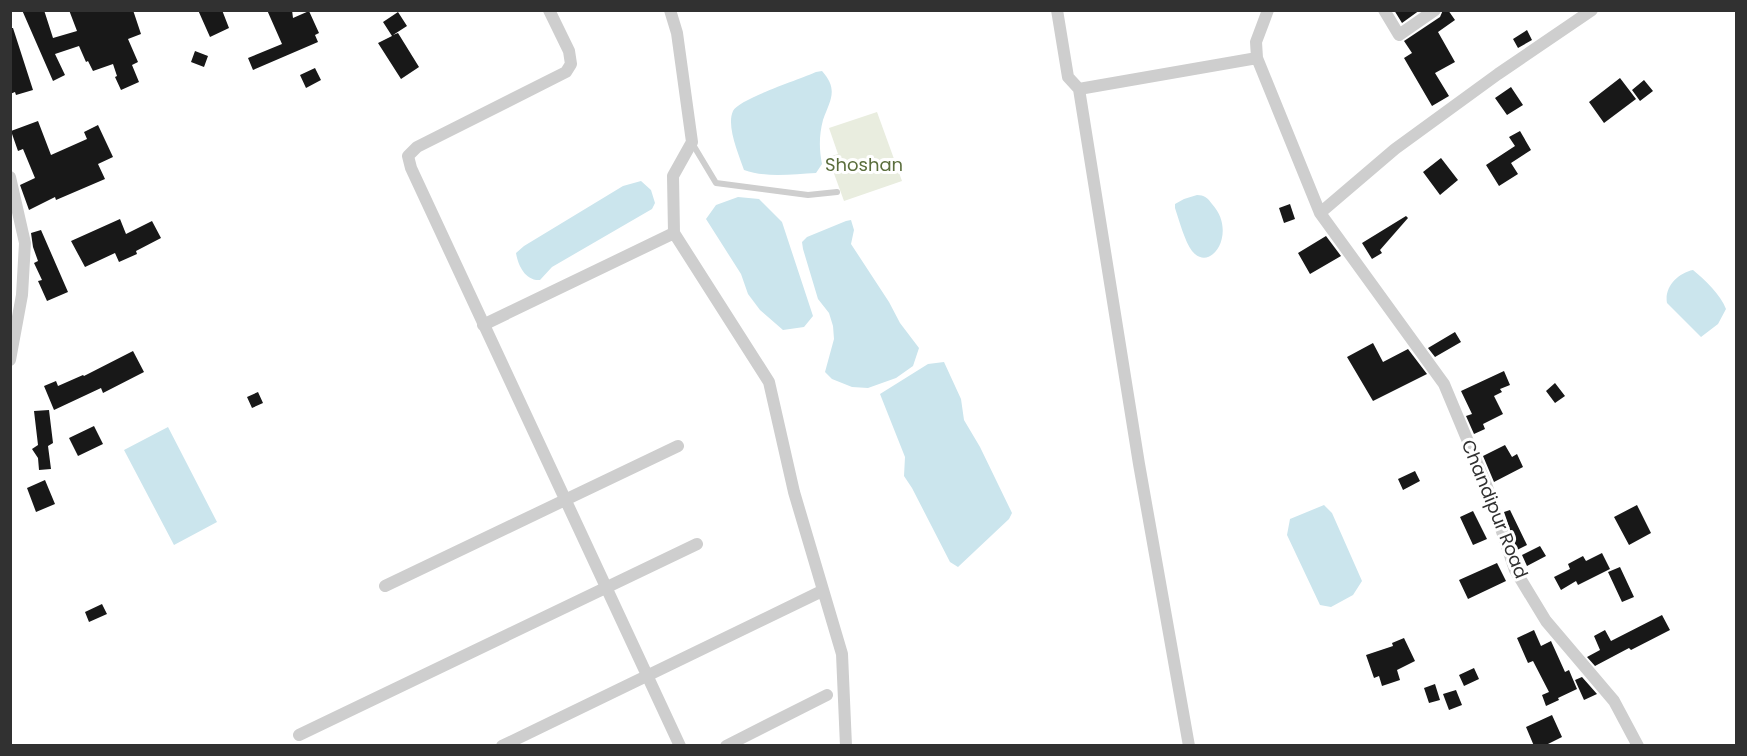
<svg xmlns="http://www.w3.org/2000/svg" width="1747" height="756" font-family="Poppins,sans-serif">
  <style>
    .green { fill: #e9eddf }
    .water { fill: #cbe5ed }
    .building { fill: #181818 }
    .lines { fill: none; stroke-linecap: round; stroke-linejoin: round }
    .lane { stroke: #cecece; stroke-width: 6 }
    .street { stroke: #cecece; stroke-width: 12 }
    .labels { text-anchor: middle; dominant-baseline: central; stroke-width: 6; stroke-linejoin: round; paint-order: stroke }
    .park-label { font-size: 18px; fill: #5b6e3d; stroke: #fff }
    .street-label { font-size: 18px; fill: #313131; stroke: #fff }
  </style>
  <rect width="100%" height="100%" fill="#fff"/>
  <path class="green" d="M877,112l25,69 -58,20 -16,-44 10,-3 -9,-26z"/>
  <path class="water" d="M822,71c17,19 8,29 1,49 -4,15 -4,29 -1,44l-6,9c-23,1 -50,5 -72,-3 -5,-15 -18,-44 -11,-59 5,-12 68,-32 83,-39z
    M641,181l10,9 4,13 -3,6 -100,58 -12,13c-15,1 -22,-15 -24,-27l8,-7 99,-60z
    M1197,195c7,0 11,3 15,9 26,28 -1,70 -20,47 -7,-9 -13,-31 -17,-43v-4l9,-5z
    M738,197l21,2 23,23 31,94 -9,11 -21,3 -23,-20 -12,-16 -7,-20 -35,-55 10,-14z
    M851,220l3,10 -3,14 38,58 11,21 19,25 -6,18 -17,12 -28,10 -16,-1 -20,-8 -7,-7 9,-33 -1,-13 -4,-13 -11,-14 -15,-50 -1,-7 5,-5 39,-16z
    M1693,270c12,10 28,25 33,39l-8,15 -17,13 -34,-34c-3,-16 11,-30 26,-33z
    M944,362l17,37 3,21 16,27 32,66 -3,6 -51,48 -8,-5 -38,-74 -8,-12 1,-19 -25,-63 48,-30z
    M168,427l49,95 -43,23 -50,-95z
    M1324,505l8,8 30,68 -9,14 -22,12 -11,-2 -33,-70 3,-16z"/>
  <path class="building" d="M22,10h22l9,28 24,-7 -8,-21h64l8,24 -13,5 10,23 -6,3 7,17 -18,8 -6,-13 2,-1 -4,-12 -20,7 -5,-10 -2,1 -7,-16 -24,8 10,21 -12,6z
    M198,10h24l7,18 -19,9z
    M267,10h25l1,8 16,-7 10,22 -4,2 3,7 -65,28 -5,-12 34,-14z
    M1394,10h26l-18,13z
    M1443,10h5l7,10 -17,12 17,30 -20,11 14,23 -17,10 -28,-48 8,-5 -8,-12 36,-24z
    M398,12l9,14 -14,9 5,-2 21,34 -18,12 -23,-36 14,-7 -9,-14z
    M10,28h3l20,62 -17,5 -1,-3 -5,2z
    M1527,30l5,10 -14,8 -5,-9z
    M195,51l13,5 -4,11 -13,-5z
    M315,68l6,12 -15,8 -6,-13z
    M1620,78l16,21 -32,24 -15,-21z
    M1644,80l9,11 -13,10 -8,-11z
    M1511,87l12,18 -16,10 -12,-17z
    M38,121l13,34 36,-16 -3,-7 14,-7 15,32 -15,7 7,15 -49,21 -1,-3 -26,13 -9,-25 15,-7 -12,-29 -5,2 -7,-20z
    M1520,131l11,19 -20,13 7,11 -19,12 -13,-21 29,-19 -6,-9z
    M1441,158l17,22 -18,15 -17,-23z
    M1290,204l5,15 -11,4 -5,-15z
    M1406,216l2,2 -28,32 2,3 -10,6 -10,-16z
    M120,219l6,15 26,-13 9,17 -25,13 1,3 -18,8 -4,-9 -30,14 -14,-26z
    M41,230l27,62 -21,9 -9,-20 4,-1 -8,-17 4,-2 -5,-14 -2,-14z
    M1326,236l15,20 -31,18 -12,-21z
    M1455,332l6,10 -26,15 -7,-9z
    M1373,343l10,19 25,-13 19,25 -54,27 -26,-44z
    M133,351l11,21 -41,21 -2,-5 -47,22 -10,-24 12,-5 2,5 25,-11 1,1z
    M1504,371l6,14 -10,4 2,3 -8,4 9,18 -20,10 2,5 -11,5 -8,-18 6,-2 -11,-23z
    M1555,383l10,13 -10,7 -9,-12z
    M258,392l5,11 -11,5 -5,-11z
    M49,410l4,33 -5,3 3,23 -12,1 -1,-12 -6,-9 6,-4 -4,-34z
    M94,426l9,18 -25,12 -9,-18z
    M1505,445l7,12 5,-3 6,13 -29,15 -11,-26z
    M1415,471l5,10 -17,9 -5,-11z
    M45,480l10,24 -19,8 -9,-24z
    M1637,505l14,28 -22,12 -15,-28z
    M1510,510l17,35 -10,5 -13,-38z
    M1473,511l14,28 -14,6 -13,-28z
    M1540,546l6,10 -19,10 -5,-11z
    M1602,553l8,16 -32,16 -2,-4 -15,9 -7,-13 16,-8 -2,-5 15,-8 3,5z
    M1497,563l9,18 -38,18 -9,-19z
    M1620,567l14,30 -12,5 -14,-30z
    M102,604l5,10 -18,8 -4,-10z
    M1662,615l8,15 -39,20 -2,-2 -34,18 -8,-9 13,-7 -6,-14 11,-6 6,11z
    M1534,630l7,16 10,-5 14,31 4,-2 8,19 -19,9 1,2 -13,6 -4,-11 7,-3 -16,-31 -5,2 -11,-25z
    M1404,638l11,23 -18,9 3,10 -18,6 -3,-10 -5,2 -8,-23 27,-9 -1,-3z
    M1474,668l5,11 -15,7 -5,-11z
    M1582,677l15,17 -13,6 -9,-20z
    M1435,684l5,16 -11,3 -5,-15z
    M1456,690l6,15 -13,5 -6,-16z
    M1552,715l10,22 -18,9h-10l-8,-19z"/>
  <g class="lines">
    <path class="lane" d="M692,143l24,40 92,12 29,-3"/>
    <path class="street" d="M549,10l20,41 2,13 -5,8 -149,75 -9,9 3,12 269,578
      M670,10l7,23 15,109 -19,34 1,57 95,149 25,110 48,162 4,92
      M1057,10l11,67 11,12 178,-31
      M1268,10l-12,32 1,16 63,155 124,171 43,103 28,83 31,51 68,80 24,45
      M1384,10l15,25 36,-25
      M1079,89l60,375 50,282
      M10,177l15,66 -3,52 -12,65
      M1320,213l75,-64 103,-75 94,-64
      M483,325l191,-92
      M385,586l293,-140
      M299,735l398,-191
      M502,746l320,-155
      M726,746l101,-51"/>
  </g>
  <g class="labels">
    <g class="park-label">
      <text x="864" y="164">Shoshan</text>
    </g>
    <g class="street-label">
      <text transform="translate(1495 509) rotate(68)">Chandipur Road</text>
    </g>
  </g>
  <rect width="1747" height="756" fill="none" stroke="#313131" stroke-width="24"/>
</svg>
